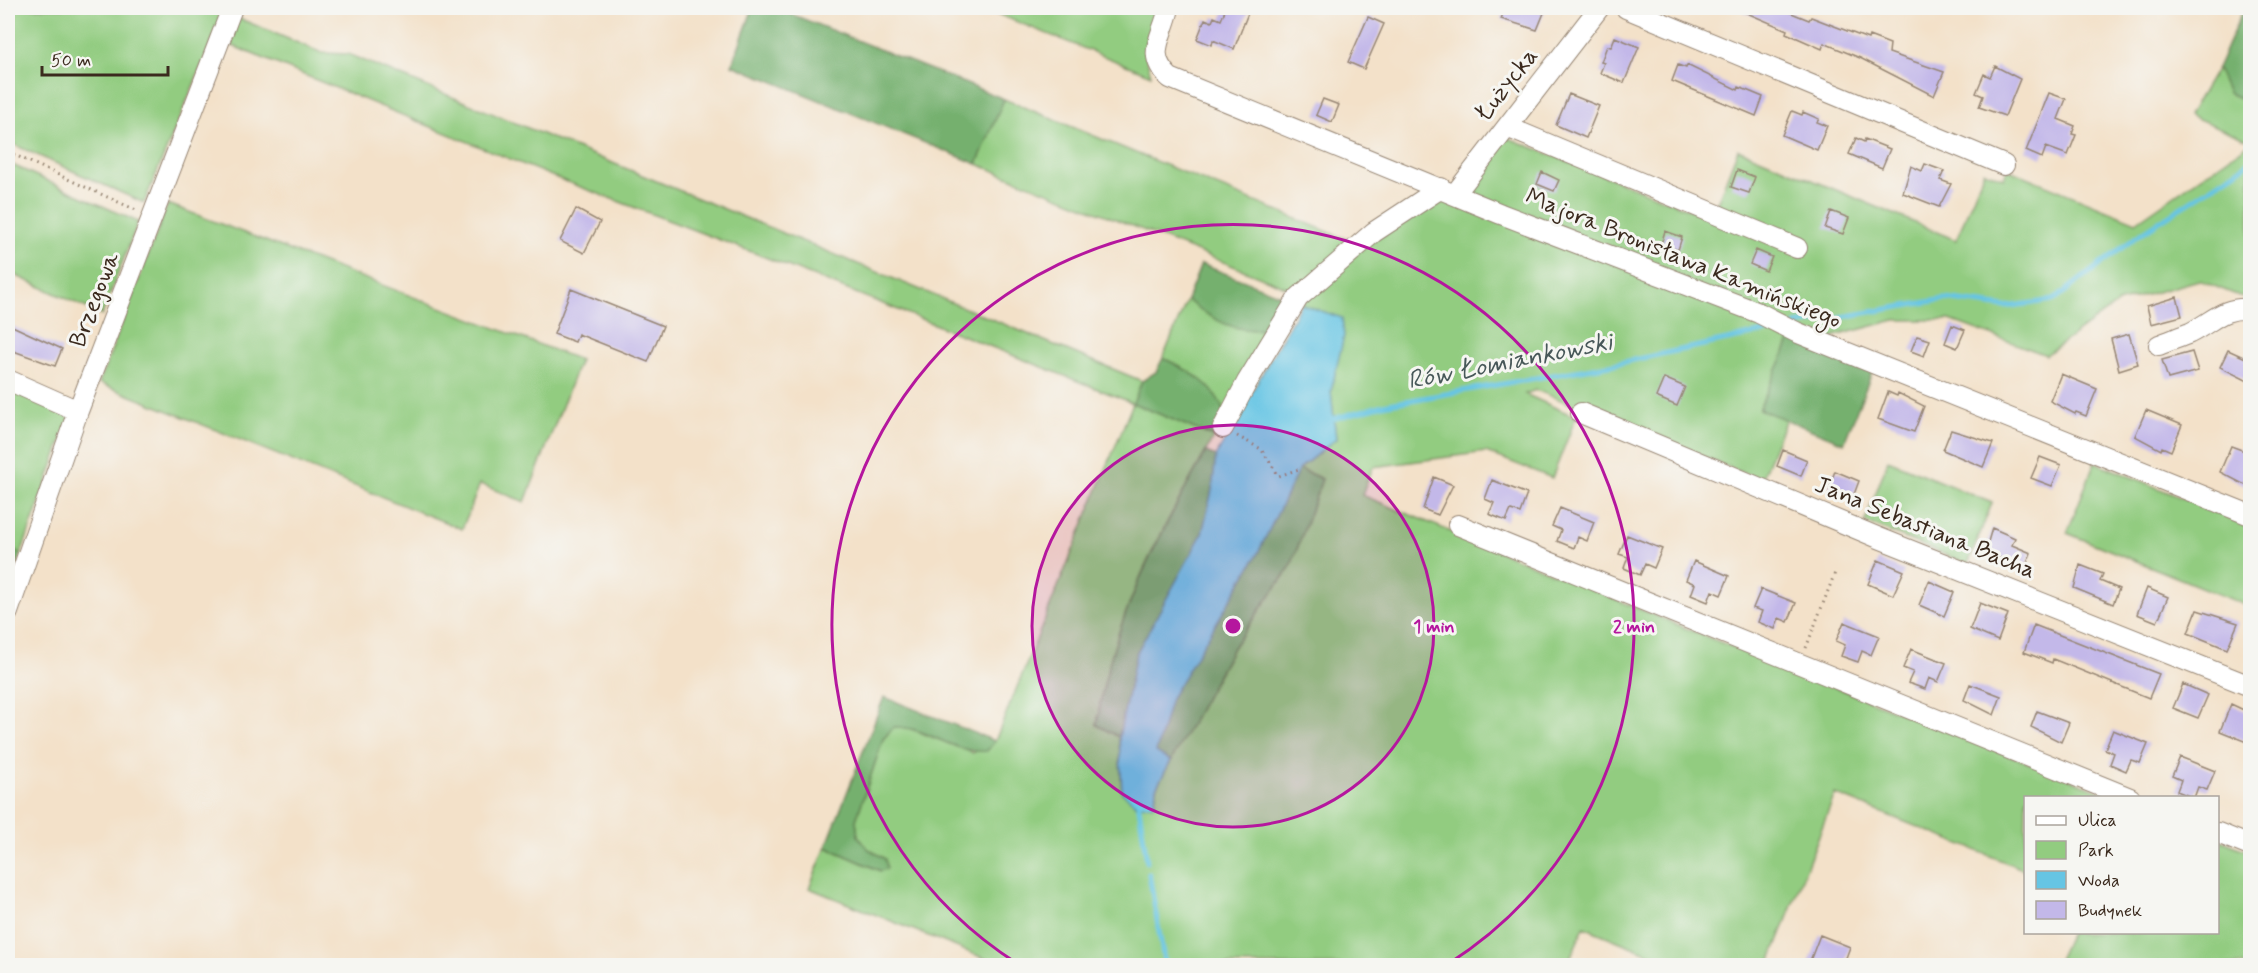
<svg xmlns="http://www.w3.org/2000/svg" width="2258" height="973" font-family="Mynerve,sans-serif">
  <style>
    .green { fill: #92cc80; stroke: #667b4f; stroke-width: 1.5 }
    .forest { fill: #75b06e; stroke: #586d46; stroke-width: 1.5 }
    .water { fill: #66c5e4; stroke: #507881; stroke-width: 1.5 }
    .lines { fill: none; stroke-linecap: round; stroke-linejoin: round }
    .stream { stroke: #66c5e4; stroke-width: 5 }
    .building { fill: #c3b8e9 }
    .minor-casing { stroke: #978674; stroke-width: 22 }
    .path { stroke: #978674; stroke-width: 3; stroke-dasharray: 1.5 4.5; stroke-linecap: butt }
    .minor { stroke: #fff; stroke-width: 20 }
    .ring { fill: none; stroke: #b5179e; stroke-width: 3 }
    .labels { text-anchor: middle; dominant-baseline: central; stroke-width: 6; stroke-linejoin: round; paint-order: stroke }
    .street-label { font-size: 24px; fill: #3b2a1e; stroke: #f6f6f2 }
    .water-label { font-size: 26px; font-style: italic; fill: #485859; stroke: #f6f6f2 }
    .centre { fill: #b5179e; stroke: #f6f6f2; stroke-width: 3 }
    .ring-label { font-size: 18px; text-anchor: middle; font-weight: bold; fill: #b5179e; stroke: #f6f6f2; stroke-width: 6; stroke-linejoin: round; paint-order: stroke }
  </style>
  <rect width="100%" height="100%" fill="#f6f6f2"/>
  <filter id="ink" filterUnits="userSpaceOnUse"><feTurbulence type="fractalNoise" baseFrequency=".0167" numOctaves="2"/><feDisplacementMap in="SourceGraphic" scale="12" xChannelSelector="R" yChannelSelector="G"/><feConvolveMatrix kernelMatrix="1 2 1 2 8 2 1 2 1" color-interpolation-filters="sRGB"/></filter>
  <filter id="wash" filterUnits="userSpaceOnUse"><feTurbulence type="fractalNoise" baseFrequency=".008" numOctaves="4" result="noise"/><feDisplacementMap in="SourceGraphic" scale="24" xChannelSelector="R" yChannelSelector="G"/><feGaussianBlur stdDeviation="1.35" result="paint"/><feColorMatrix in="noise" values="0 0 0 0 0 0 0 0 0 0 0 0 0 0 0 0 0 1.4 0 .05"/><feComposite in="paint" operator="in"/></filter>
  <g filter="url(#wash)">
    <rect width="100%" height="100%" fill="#f3e1c9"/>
    <path class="green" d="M8,8h218l-82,195 -136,-61z
      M982,8h178l-16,41 7,26z
      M238,18l84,35 26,1 794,327 -9,22 81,34c-51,89 -104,184 -117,288l22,12 3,56 33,10 1,-15 78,-142 57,-80 31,-87 -23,-10 37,-30 -5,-48 5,-22 -35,-65 63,-58 78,-52 351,141 -34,74 27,10 -25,61 -225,-90 -11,4 51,23 -24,61 -66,-26 -113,15 -11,28 345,142 409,160 -90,1 -1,72 -190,-76 -66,171h-93l-92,-38 -17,38h-566l-192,-77 17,-41 54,24 5,-12 -18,-11 -9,-12 -2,-16 27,-81 11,-12h12l67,26 22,-12 138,-338 -376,-149 -203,-77 -326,-133z
      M2217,68l11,25 22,9v39l-61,-26z
      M1004,99l349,143 -52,51 -324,-129z
      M1506,137l299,118 4,-7 -94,-40 23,-59 218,91 28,-69 20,7 3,-9 129,53 114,-79v148l-5,-2 -1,9 -45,-18 -81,23 -72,52 -96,-35h-55l-60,16 -3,6 -357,-147 -1,-16z
      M8,163l130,59 -36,93 -94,-43z
      M168,204l412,156 -55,142 -45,-18 -18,45 -363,-146z
      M1187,300c26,20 50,35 84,28l-16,21 -30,67c-8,-31 -35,-45 -62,-58z
      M8,387l63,28 -50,139 -13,-6z
      M1888,460l104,43 -24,61 -103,-42z
      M2095,462l155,64v81l-183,-74z
      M2218,839l32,13v113l-195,1 15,-33 148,-1z"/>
    <path class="forest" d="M753,8h23l228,91 -27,65 -245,-99z
      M2244,8h6v94l-22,-9 -11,-25z
      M1201,264l90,35 -20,29c-34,7 -58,-8 -84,-28z
      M1793,335l80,35 -29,73 -85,-34z
      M1163,358c27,13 54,27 62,58l-11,21 -81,-34 9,-22 14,-9z
      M1206,452l10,4 -4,34 -10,44 -66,120 -17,83 -22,-12c12,-98 61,-189 109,-273z
      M1299,469l23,10 -31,87 -57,80 -63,115 -15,-9 15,-54 84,-139z
      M8,548l13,6 -13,41z
      M884,697l111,44 -8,10c-33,4 -60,-25 -93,-24l-11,12 -27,81 2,16 9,12 18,11 2,9 -6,3 -55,-24z"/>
    <path class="water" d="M1301,304l41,14 2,18 -13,55 5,48 -37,30 -44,90 -84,139 -15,54 15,9 -15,27 -1,16 -17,2 -16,-13 -3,-56 17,-83 66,-120 10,-44 4,-34z"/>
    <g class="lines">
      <path class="stream" d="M1796,325l149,-26 60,8 49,-7 82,-63 114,-75
        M1329,420l54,-15 227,-40 164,-35
        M1138,800l9,62
        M1149,874l16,92"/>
    </g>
    <g id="blocks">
      <path class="building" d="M1226,8h24l-16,41 -21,-9 -1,5 -15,-6 8,-20 7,3 2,-5 7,3z
        M1505,8h41l-9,22 -36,-11z
        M1735,8h44l30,12 2,-3 57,22 1,-3 21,8 -1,9 55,19 -10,24 -74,-38 -36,-15 -2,6 -36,-16 1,-3z
        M1368,17l16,7 -20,45 -16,-7z
        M1615,37l24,10 -15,36 -24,-10 4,-10 -3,-1 6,-16 4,1z
        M1678,65l8,3 1,-3 51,25 1,-3 24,10 -7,19 -84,-35z
        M1995,66l25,13 -15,37 -26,-9 4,-11 -7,-3 8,-19 6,3z
        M2049,93l17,6 -8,20 17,7 -3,8 4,1 -8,20 -22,-8 -4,11 -16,-7z
        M1569,94l30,12 -13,32 -30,-13z
        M1323,99l16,6 -7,17 -16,-7z
        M1792,111l10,4 1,-3 16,7 -2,3 10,4 -10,24 -35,-15z
        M1856,138l8,4 1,-3 25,10 -8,19 -33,-14z
        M1925,164l19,7 -4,9 11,4 -12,23 -36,-14 8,-27 11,5z
        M1737,170l18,7 -6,16 -18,-6z
        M1542,172l17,8 -5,11 -17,-7z
        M576,209l24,13 -16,31 -24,-12z
        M1831,211l18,7 -6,16 -18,-6z
        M1665,231l17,6 -4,13 -17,-6z
        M1756,250l16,7 -6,14 -16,-7z
        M571,289l92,37 -15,36 -70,-28 -3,8 -21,-8z
        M2177,297l5,19 -31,8 -4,-18z
        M8,324l54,25 -7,17 -47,-17z
        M1952,325l13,5 -8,18 -12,-5z
        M2129,334l9,30 -19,6 -8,-31z
        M1917,336l13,4 -6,16 -13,-5z
        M2228,350l22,10v22l-30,-15z
        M2192,352l6,19 -30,8 -6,-19z
        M2061,374l36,15 -11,27 -10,-4 -1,2 -25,-13z
        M1664,378l21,9 -8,19 -21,-9z
        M1888,392l9,4 1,-3 26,13 -10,26 -36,-13z
        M2146,410l36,15 -11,26 -9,-4 -1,3 -26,-14z
        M1951,430l42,13 -10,24 -40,-17z
        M2231,446l19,7v31l-3,-2 -2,3 -25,-13z
        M1783,450l24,10 -6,16 -24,-10z
        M2040,457l21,8 -9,21 -21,-8z
        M1835,471l24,10 -6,16 -24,-10z
        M1434,477l19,8 -15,30 -15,-6z
        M1492,480l35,14 -7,19 -9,-3 -5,11 -17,-7 5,-11 -9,-4z
        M1560,508l34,14 -7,19 -9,-4 -4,11 -17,-7 4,-11 -9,-4z
        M1992,528l23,10 -3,7 19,8 -6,15 -40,-16z
        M1627,535l35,14 -8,19 -9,-4 -5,11 -16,-7 4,-11 -9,-3z
        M1878,560l26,11 -11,24 -25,-11z
        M1694,561l35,15 -8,19 -9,-4 -4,11 -17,-7 4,-11 -9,-4z
        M2080,565l23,9 -3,7 19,8 -6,15 -39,-16z
        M1929,581l25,11 -10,24 -25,-11z
        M2147,588l21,9 -11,25 -20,-8z
        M1761,589l35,14 -8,19 -9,-4 -4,11 -17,-7 4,-11 -9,-3z
        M1980,603l28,11 -10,27 -28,-12z
        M2197,610l41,13 -11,26 -39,-16z
        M1844,622l35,14 -8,19 -9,-4 -4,11 -17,-6 4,-11 -9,-4z
        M2034,625l125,49 -10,24 -96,-39 -1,4 -28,-11z
        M1911,649l35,14 -8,19 -9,-4 -4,11 -17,-6 5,-11 -10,-4z
        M1970,684l31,12 -7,19 -30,-15z
        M2183,684l25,11 -10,23 -25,-10z
        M2231,704l19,9v30l-30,-12z
        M2037,711l32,12 -8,19 -30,-15z
        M2113,730l35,14 -8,19 -9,-3 -5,11 -16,-7 4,-11 -9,-4z
        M2180,757l35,14 -8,19 -9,-3 -4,11 -17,-7 4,-11 -9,-4z
        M1820,935l30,12 -7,19h-35z"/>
    </g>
  </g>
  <g filter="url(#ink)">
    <use href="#blocks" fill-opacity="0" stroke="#978674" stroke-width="1.5"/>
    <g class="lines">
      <g class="minor-casing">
        <path id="minor" d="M1169,8c-6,29 -25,46 1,70l331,136 258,99 37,19 454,183
          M1626,8l378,157
          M1507,127l290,121
          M1455,194l144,-186
          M2159,345c10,-4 21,-8 31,-12 24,-12 32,-26 60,-24
          M8,380l70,31
          M1581,413l298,125 371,148
          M1223,428l24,-46 51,-84 76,-66 67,-44
          M1458,525l672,273
          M8,612l70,-201 154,-403
          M2218,833l32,13"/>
      </g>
      <path class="path" d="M8,152l128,58
        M1237,436l24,13 18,27 20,-7
        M1806,648l30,-78"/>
      <use href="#minor" class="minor"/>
    </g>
  </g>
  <circle cx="1233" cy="626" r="201" fill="#b5179e" fill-opacity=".12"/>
  <g class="ring">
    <circle cx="1233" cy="626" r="201"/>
    <path d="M1018 964A401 401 0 1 1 1448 964"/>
  </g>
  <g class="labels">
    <g class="street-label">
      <text transform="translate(1507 85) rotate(-52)">Łużycka</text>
      <text transform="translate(1683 259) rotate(22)">Majora Bronisława Kamińskiego</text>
      <text transform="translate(95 300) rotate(-69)">Brzegowa</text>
      <text transform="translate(1925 528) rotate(22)">Jana Sebastiana Bacha</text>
    </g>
    <g class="water-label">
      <text transform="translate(1510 362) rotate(-11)">Rów Łomiankowski</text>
    </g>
  </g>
  <circle cx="1233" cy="626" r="9" class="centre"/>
  <g class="ring-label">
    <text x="1434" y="632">1 min</text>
    <text x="1634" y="632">2 min</text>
  </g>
  <rect width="2258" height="973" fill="none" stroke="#f6f6f2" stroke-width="30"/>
  <rect x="2024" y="796" width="195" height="138" fill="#f6f6f2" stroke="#aba49d" stroke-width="1.5"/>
  <rect x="2036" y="816" width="30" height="9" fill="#ffffff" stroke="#aba49d" stroke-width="1.5"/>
  <text x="2078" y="826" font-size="18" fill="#3b2a1e">Ulica</text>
  <rect x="2036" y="841" width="30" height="18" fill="#92cc80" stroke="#aba49d" stroke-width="1.5"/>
  <text x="2078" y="856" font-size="18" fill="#3b2a1e">Park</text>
  <rect x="2036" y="871" width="30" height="18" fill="#66c5e4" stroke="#aba49d" stroke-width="1.5"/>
  <text x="2078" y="886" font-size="18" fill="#3b2a1e">Woda</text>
  <rect x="2036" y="901" width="30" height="18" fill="#c3b8e9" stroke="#aba49d" stroke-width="1.5"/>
  <text x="2078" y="916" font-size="18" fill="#3b2a1e">Budynek</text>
  <path d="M42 66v9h126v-9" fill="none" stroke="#3b2a1e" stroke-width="3"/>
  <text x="51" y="66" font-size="18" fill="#3b2a1e" stroke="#f6f6f2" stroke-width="4.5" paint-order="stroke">50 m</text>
</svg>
